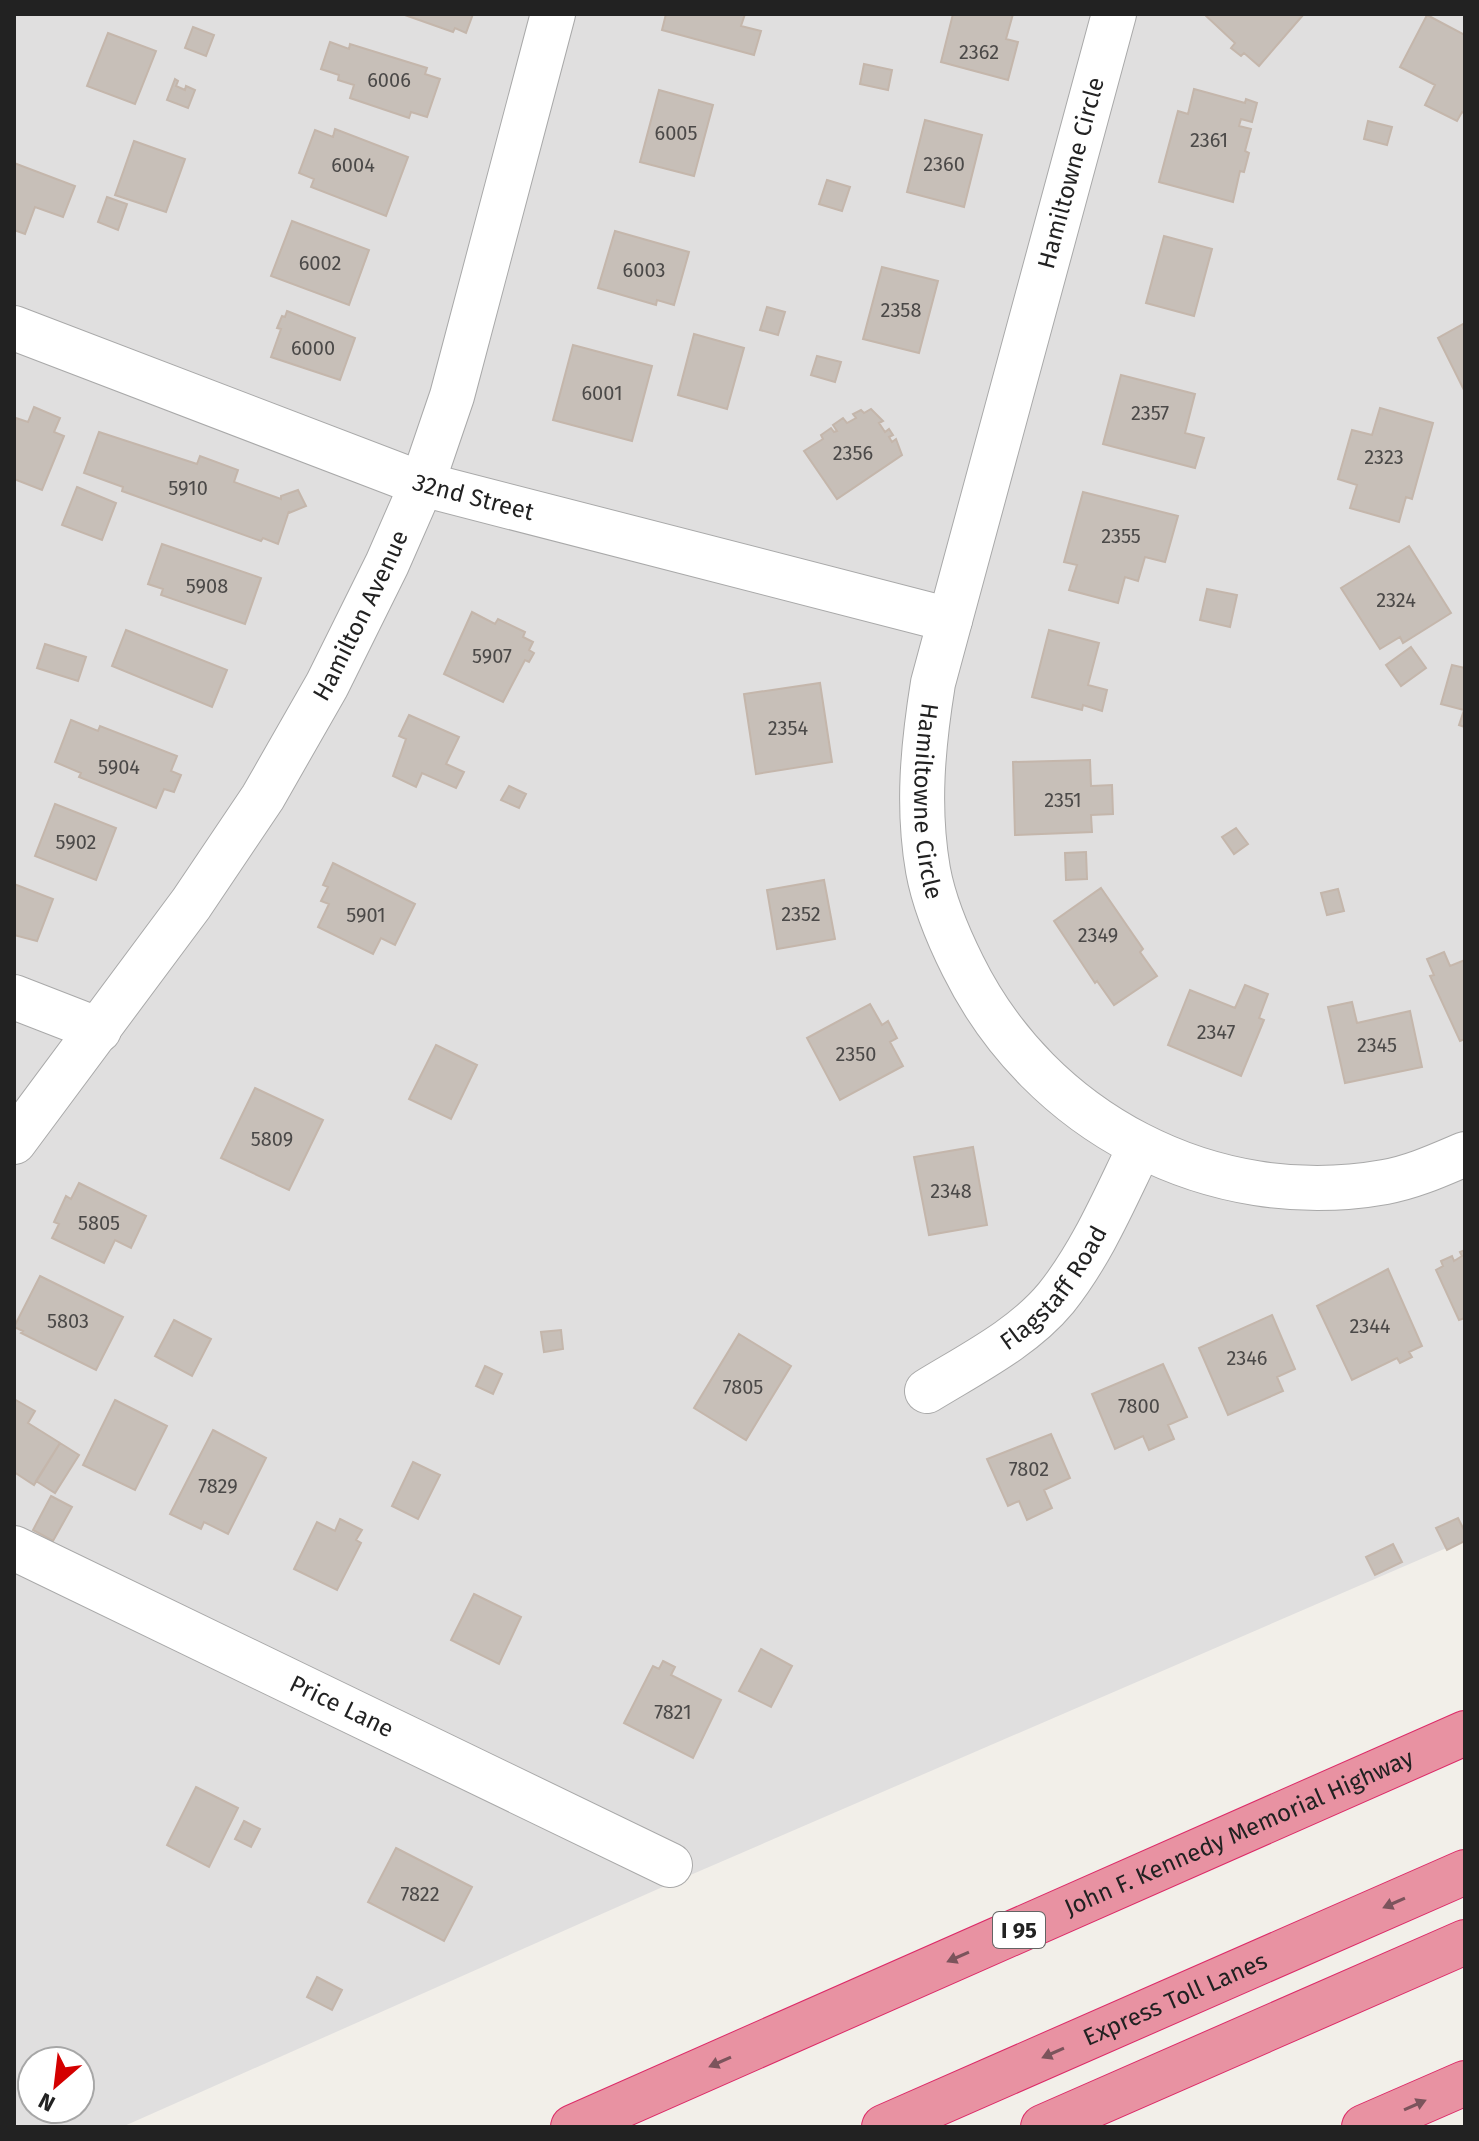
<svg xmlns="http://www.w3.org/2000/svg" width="1479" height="2141" font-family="'Fira Sans',sans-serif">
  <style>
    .residential { fill: #e0dfdf; fill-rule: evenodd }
    .building { fill: #c7bfb8; stroke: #c4b6ab; stroke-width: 2 }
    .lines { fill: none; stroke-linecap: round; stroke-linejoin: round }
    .minor-casing { stroke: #a9a9a9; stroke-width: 46 }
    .highway-casing { stroke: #dc2a67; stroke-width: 46 }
    .minor { stroke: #fff; stroke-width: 44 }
    .highway { stroke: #e892a2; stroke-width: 44 }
    .oneway { fill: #7b545c }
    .labels { text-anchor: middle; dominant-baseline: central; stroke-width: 7; stroke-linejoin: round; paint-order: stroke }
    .number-label { font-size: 20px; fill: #4b4948 }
    .shield { fill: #fff; stroke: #646464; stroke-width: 2 }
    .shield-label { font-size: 22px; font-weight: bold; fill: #222 }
    .street-label { font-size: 24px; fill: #222; stroke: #fff }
  </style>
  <rect width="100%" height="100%" fill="#f2efe9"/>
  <path class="residential" d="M14,14h1451v1526l-807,349 -536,238h-108zM32,2061h48v48h-48z"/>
  <path class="building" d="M402,14h71l-7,19 -11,-5 -2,4z
    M666,14h79l-4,12 20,5 -7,24 -92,-25z
    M953,14h60l-7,25 12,3 -10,38 -67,-18z
    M1204,14h100l-45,52 -15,-13 -3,3 -10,-8 4,-5z
    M1427,15l38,20v79l-3,-2 -5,9 -32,-16 10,-20 -35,-18z
    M193,27l21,8 -8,21 -21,-8z
    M108,33l48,18 -21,53 -48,-18z
    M330,42l19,7 1,-5 77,24 -2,6 15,5 -13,38 -16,-5 -2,6 -59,-20 4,-13 -16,-5 1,-5 -18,-6z
    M864,64l28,6 -4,20 -28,-6z
    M175,79l3,2 -2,5 9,4 1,-4 9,4 -7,18 -21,-8z
    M1194,89l51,14 1,-4 11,4 -5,19 -11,-3 -2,7 12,3 -6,22 4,2 -5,19 -4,-1 -7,31 -74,-20 19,-71 10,3z
    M659,90l54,15 -19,71 -54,-14z
    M925,120l57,15 -18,72 -57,-15z
    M1368,121l24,6 -5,18 -23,-6z
    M335,129l73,28 -22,59 -75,-29 3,-8 -15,-6 16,-43 18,7z
    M134,141l51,18 -19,53 -51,-17z
    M14,163l61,23 -12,31 -28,-10 -10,27 -11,-4z
    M827,180l23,7 -8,24 -23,-7z
    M107,197l20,7 -9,26 -20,-8z
    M292,221l77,29 -20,55 -78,-29z
    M615,231l74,21 -15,53 -17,-5 -1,5 -58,-17z
    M1164,236l48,13 -18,67 -48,-13z
    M882,267l56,14 -19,72 -56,-14z
    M767,307l18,5 -7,23 -18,-5z
    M287,311l68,27 -15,42 -69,-23 10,-28 -4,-1 5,-12 3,1z
    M1465,323v66l-1,1 -26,-52z
    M694,334l50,14 -17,61 -49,-14z
    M573,345l79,21 -20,75 -79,-21z
    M817,356l24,6 -6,20 -24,-7z
    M1121,375l74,19 -10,39 19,5 -9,30 -92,-24z
    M34,407l26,11 -6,14 10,4 -22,54 -28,-11v-55l2,-6 12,4z
    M1380,408l53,15 -21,76 -6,-2 -7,25 -49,-14 7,-23 -19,-6 14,-49 20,5z
    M871,409l12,12 -4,2 6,9 4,-3 4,6 -4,2 3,5 4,-3 6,16 -65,44 -33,-48 19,-12 -2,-4 10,-7 3,4 3,-1 -4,-6 10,-7 4,5 9,-5 -3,-4 8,-4 3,3z
    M99,432l98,32 3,-8 38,14 -4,12 47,17v-3l17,-6 8,16 -17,7v-2l-11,33 -15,-6 -2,3 -139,-50 1,-4 -39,-14z
    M77,487l39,16 -14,37 -40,-15z
    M1083,492l95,24 -13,46 -20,-5 -7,24 -13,-4 -7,26 -49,-13 8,-25 -13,-3z
    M162,544l99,34 -16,46 -84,-29 2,-6 -15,-5z
    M1409,546l42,67 -48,30 -3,-6 -20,12 -39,-61z
    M1207,589l30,6 -7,32 -30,-7z
    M472,612l23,12 3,-5 27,13 -2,5 10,5 -4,8 5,3 -5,9 -4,-2 -22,42 -59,-28z
    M126,630l101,40 -15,37 -100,-41z
    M1049,630l50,13 -11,42 19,5 -5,21 -19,-6 -1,5 -50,-13z
    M45,644l41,13 -8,24 -41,-13z
    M1411,647l15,21 -25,18 -15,-21z
    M1452,665l13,3v59l-6,-2 5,-15 -23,-6z
    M820,683l12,79 -76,12 -12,-80z
    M409,715l50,22 -13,27 18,8 -8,16 -34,-15 -6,14 -23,-11 13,-37 -7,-3z
    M71,720l27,11 2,-5 77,30 -6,15 10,4 -7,17 -10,-3 -8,19 -77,-31 2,-4 -26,-11z
    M1090,760l1,26 21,-1 1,29 -22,1 1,17 -77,3 -2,-73z
    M509,786l17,8 -7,14 -18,-8z
    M55,804l61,24 -20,52 -61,-24z
    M1236,828l12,16 -14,10 -12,-17z
    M1086,852l1,27 -21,1 -1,-27z
    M333,863l82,41 -20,41 -14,-7 -8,16 -55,-27 11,-23 -8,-3 7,-14 -5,-2z
    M824,880l11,59 -58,10 -10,-59z
    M14,884l39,15 -16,42 -23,-6z
    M1101,888l42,61 -3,3 17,24 -43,29 -17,-24 -2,2 -41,-62z
    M1338,889l6,22 -17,4 -6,-22z
    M1444,952l6,14 15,-6v79l-5,2 -30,-65 4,-1 -7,-16z
    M1245,985l23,9 -9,24 5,2 -23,56 -73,-31 22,-55 45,18z
    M1352,1002l5,21 53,-12 12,56 -77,16 -17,-76z
    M870,1004l12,21 6,-4 9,17 -7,4 13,24 -63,34 -33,-62z
    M436,1045l41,20 -26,54 -42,-20z
    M255,1088l68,32 -34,70 -68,-32z
    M973,1147l14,78 -58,10 -15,-78z
    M79,1183l67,33 -15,32 -16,-8 -11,23 -52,-25 7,-14 -5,-2 12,-26 5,3z
    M1465,1250v68l-6,2 -23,-50 7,-4 -2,-5 11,-5 2,5 8,-5 -2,-4z
    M1388,1269l34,77 -13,6 3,5 -12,6 -3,-5 -45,22 -35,-74z
    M40,1276l83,41 -27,53 -75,-37 2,-2 -9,-4z
    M1272,1315l23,54 -18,8 6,14 -55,24 -29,-67z
    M174,1320l37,19 -19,37 -37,-20z
    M561,1330l2,19 -19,3 -3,-20z
    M739,1334l52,32 -45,74 -52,-32z
    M1163,1364l24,53 -19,8 6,14 -25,11 -6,-14 -28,13 -23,-55z
    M485,1366l17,8 -9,20 -17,-8z
    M14,1399l21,12 -7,12 32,20 -26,42 -20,-13z
    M115,1400l52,26 -32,64 -52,-25z
    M213,1430l53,28 -38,76 -24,-12 -3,7 -31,-15z
    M1051,1434l19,44 -26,12 8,18 -25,12 -8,-19 -11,5 -21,-47z
    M60,1443l19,12 -24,38 -19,-12z
    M413,1462l27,13 -22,44 -26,-13z
    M51,1496l21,11 -19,34 -20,-11z
    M1458,1518l7,14v9l-18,9 -11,-22z
    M340,1519l22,11 -6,10 5,3 -24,47 -43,-21 23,-47 18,9z
    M1393,1544l9,18 -27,13 -9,-18z
    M474,1594l47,23 -22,47 -48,-24z
    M761,1649l31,17 -21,41 -32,-16z
    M663,1661l12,6 -4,8 50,25 -28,58 -69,-35 29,-57 6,3z
    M196,1787l42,21 -29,59 -42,-22z
    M244,1821l16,8 -9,18 -16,-8z
    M396,1848l76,39 -28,54 -76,-39z
    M317,1977l25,13 -10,20 -25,-13z"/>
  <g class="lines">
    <g class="minor-casing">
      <g id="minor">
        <path id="s1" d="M1114,14l-181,669c-10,62 -16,124 -5,187 6,33 20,66 35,96 77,156 249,247 422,216 28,-5 54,-17 80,-28"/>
        <path id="s2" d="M14,328l408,156 528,136"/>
        <path d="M14,997l85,33"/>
        <path id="s3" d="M14,1142l177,-238 72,-107 64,-112 60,-121 35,-80 30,-88 101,-382"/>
        <path id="s4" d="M927,1391c44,-27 96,-53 129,-93 36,-45 59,-100 84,-151"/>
        <path id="s5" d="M14,1548l656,317"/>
      </g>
    </g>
    <g class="highway-casing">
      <g id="highway">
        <path id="s6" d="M573,2127l892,-394"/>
        <path id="s7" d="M884,2127l581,-255"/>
        <path d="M1043,2127l422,-185"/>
        <path d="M1364,2127l101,-44"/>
      </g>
    </g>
    <use href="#minor" class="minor"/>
    <use href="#highway" class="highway"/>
  </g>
  <defs><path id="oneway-solid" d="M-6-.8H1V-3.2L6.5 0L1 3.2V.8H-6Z" transform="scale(2)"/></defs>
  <g class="oneway">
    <use href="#oneway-solid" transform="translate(1394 1903) rotate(156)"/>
    <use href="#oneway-solid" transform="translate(958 1957) rotate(156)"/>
    <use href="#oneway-solid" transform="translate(1053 2053) rotate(156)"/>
    <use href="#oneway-solid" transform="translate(720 2062) rotate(156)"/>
    <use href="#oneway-solid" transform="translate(1415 2105) rotate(-24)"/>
  </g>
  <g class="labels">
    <g class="number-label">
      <text x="979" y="52">2362</text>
      <text x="389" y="80">6006</text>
      <text x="676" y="133">6005</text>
      <text x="1209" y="140">2361</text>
      <text x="944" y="164">2360</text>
      <text x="353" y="165">6004</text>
      <text x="320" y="263">6002</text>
      <text x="644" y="270">6003</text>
      <text x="901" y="310">2358</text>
      <text x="313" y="348">6000</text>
      <text x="602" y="393">6001</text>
      <text x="1150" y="413">2357</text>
      <text x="853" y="453">2356</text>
      <text x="1384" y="457">2323</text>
      <text x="188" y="488">5910</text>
      <text x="1121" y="536">2355</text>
      <text x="207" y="586">5908</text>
      <text x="1396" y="600">2324</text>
      <text x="492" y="656">5907</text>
      <text x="788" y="728">2354</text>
      <text x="119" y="767">5904</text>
      <text x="1063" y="800">2351</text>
      <text x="76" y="842">5902</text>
      <text x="801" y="914">2352</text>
      <text x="366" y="915">5901</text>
      <text x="1098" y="935">2349</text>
      <text x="1216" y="1032">2347</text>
      <text x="1377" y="1045">2345</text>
      <text x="856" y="1054">2350</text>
      <text x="272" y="1139">5809</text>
      <text x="951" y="1191">2348</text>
      <text x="99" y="1223">5805</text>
      <text x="68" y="1321">5803</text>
      <text x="1370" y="1326">2344</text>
      <text x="1247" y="1358">2346</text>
      <text x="743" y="1387">7805</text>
      <text x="1139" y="1406">7800</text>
      <text x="1029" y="1469">7802</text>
      <text x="218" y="1486">7829</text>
      <text x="673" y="1712">7821</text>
      <text x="420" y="1894">7822</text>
    </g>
    <rect class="shield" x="993" y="1912" width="52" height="36" rx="6"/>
    <g class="shield-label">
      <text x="1019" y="1930">I 95</text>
    </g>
    <g class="street-label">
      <text transform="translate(1071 173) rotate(-75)">Hamiltowne Circle</text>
      <text stroke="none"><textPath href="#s2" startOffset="490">32nd Street</textPath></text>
      <text stroke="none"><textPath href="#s3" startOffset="632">Hamilton Avenue</textPath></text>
      <text stroke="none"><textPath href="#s1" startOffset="812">Hamiltowne Circle</textPath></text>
      <text stroke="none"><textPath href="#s4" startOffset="166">Flagstaff Road</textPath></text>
      <text stroke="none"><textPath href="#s5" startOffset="364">Price Lane</textPath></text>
      <text stroke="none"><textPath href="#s6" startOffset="728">John F. Kennedy Memorial Highway</textPath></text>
      <text stroke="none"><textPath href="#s7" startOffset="318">Express Toll Lanes</textPath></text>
    </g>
  </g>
  <rect width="1479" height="2141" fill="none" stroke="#222222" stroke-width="32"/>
  <g transform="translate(56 2085) rotate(208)"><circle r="38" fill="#ffffff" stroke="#a7a7a7" stroke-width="2"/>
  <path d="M0-6L14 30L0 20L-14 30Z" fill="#d40000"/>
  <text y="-12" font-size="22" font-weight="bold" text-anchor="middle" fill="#222222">N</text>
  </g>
</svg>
